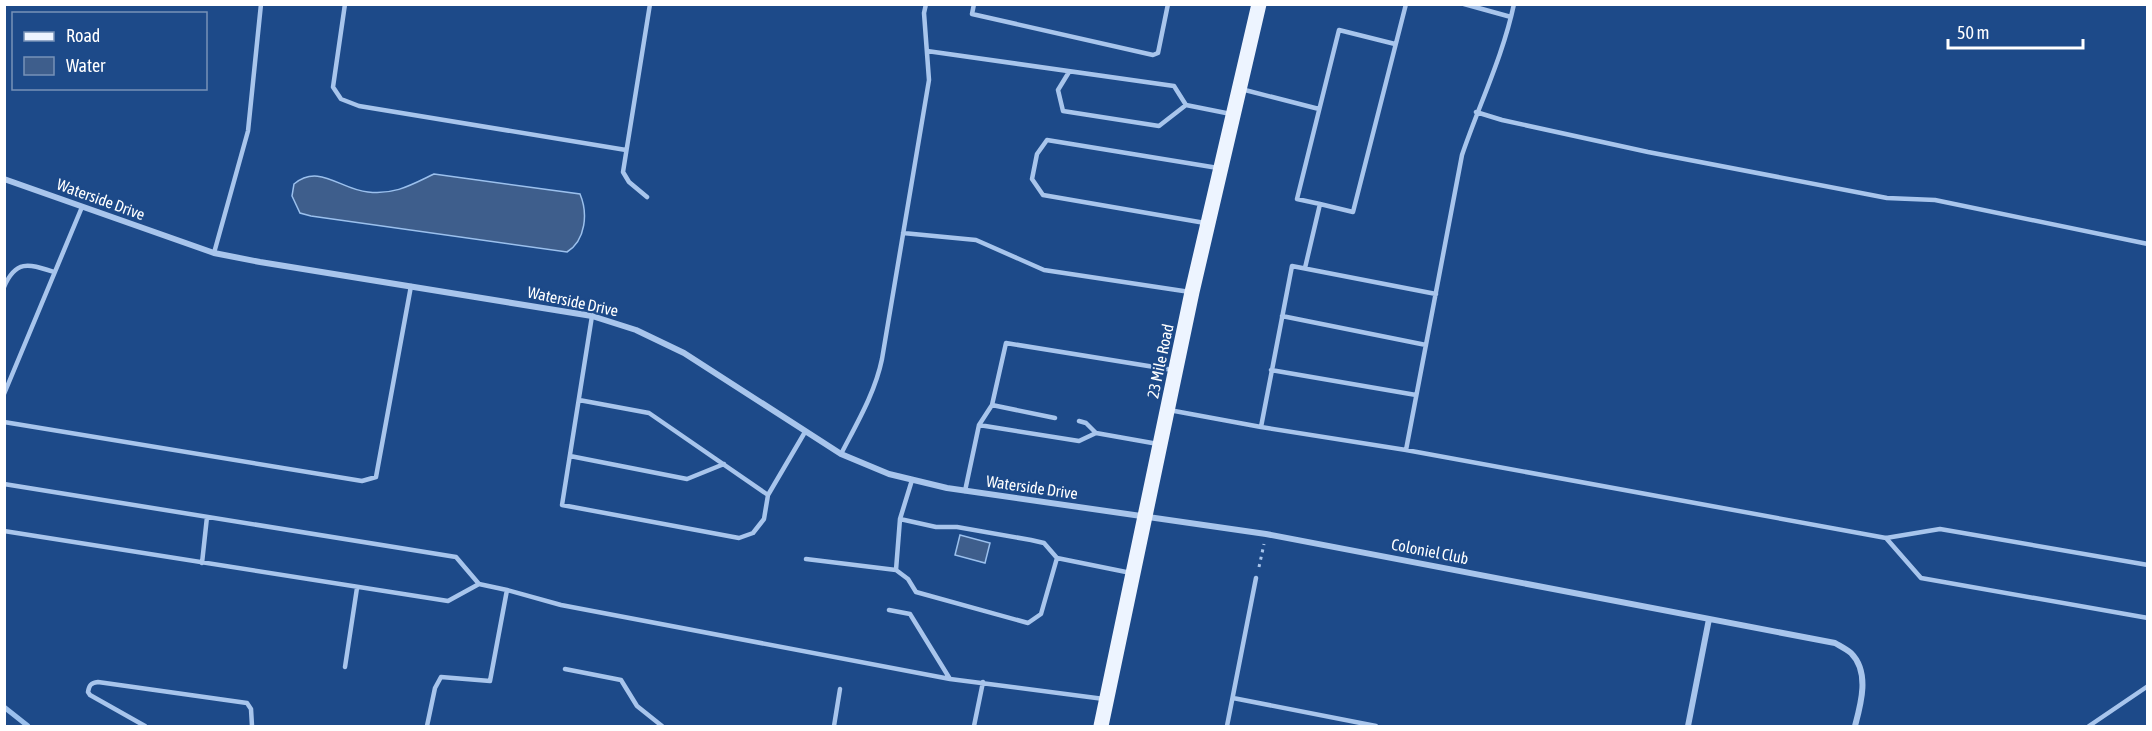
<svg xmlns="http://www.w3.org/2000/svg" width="2152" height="731" font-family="'Asap Condensed',sans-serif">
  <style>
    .water { fill: #3e5e8c; stroke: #9bc0ed; stroke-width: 1.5 }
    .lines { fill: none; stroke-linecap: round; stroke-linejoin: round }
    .stream { stroke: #9bc0ed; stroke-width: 5 }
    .path { stroke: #a8c5ec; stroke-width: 3; stroke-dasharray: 3 4.5; stroke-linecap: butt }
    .service { stroke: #a8c5ec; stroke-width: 4.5 }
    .minor { stroke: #a8c5ec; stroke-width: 6 }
    .primary { stroke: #edf4ff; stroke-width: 15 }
    .labels { text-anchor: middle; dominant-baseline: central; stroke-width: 4.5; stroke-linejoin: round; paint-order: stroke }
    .street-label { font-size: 16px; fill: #fff; stroke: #1d4a89 }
  </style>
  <rect width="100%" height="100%" fill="#1d4a89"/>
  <path class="water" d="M434,174l146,20c8,19 6,46 -13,58l-256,-36 -11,-3 -8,-17 2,-12c25,-21 47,6 74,8 27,3 43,-7 66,-18z
    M960,535l30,8 -5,20 -30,-8z"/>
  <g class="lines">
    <path class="stream" d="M4,707l24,19"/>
    <path class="path" d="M1259,567l5,-23"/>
    <path class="service" d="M345,4l-12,83 8,12 18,7 267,44
      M974,4l-2,10 181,41 5,-2 10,-49
      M1464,4l47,13
      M927,51l247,35 12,19 45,9
      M1069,72l-11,18 5,21 96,15 27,-21
      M1241,89l78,20
      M1476,112l26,8 146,32 239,46 48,2 213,44
      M647,197l-18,-15 -6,-10 27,-168
      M1320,204l33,8 53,-208
      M1205,223l-162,-28 -11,-16 5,-25 10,-14 171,28
      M903,233l73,7 68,30 146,22
      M214,253l34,-122 13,-127
      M1305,268l15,-64 -23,-5 42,-169 56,14
      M4,287c12,-28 25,-23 50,-15
      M592,316l-30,189 177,33 14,-5 11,-14 4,-24 37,-63
      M1282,316l144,29
      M1271,370l145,25
      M4,394l78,-187
      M579,400l70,13 119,82
      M992,405l63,13
      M1169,410l92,17 145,23 480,88 54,-9 208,36
      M1079,421l7,2 10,10
      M4,422l358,59 14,-4 35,-191
      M979,425l100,16 17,-8 62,11
      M1261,427l31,-161 144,28
      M1406,450l56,-295c17,-50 41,-99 52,-151
      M841,454c16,-31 34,-61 41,-95l47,-279 -5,-67 2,-9
      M570,456l117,23 37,-15
      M912,480l-12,39 -4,51 12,9 8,13 112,31 13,-9 16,-56 74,15
      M4,484l452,73 23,27
      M965,491l14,-66 13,-20 14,-62 167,27
      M900,519l36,8h21l74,13 13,3 13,15
      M4,531l444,70 31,-17 28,6
      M1886,538l35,40 227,40
      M806,559l90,11
      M202,563l5,-46
      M889,610l21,4 40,65 154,20
      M345,667l12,-79
      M565,669l56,11 16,26 25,20
      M1233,698l143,28
      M145,726l-55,-31 -2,-3c1,-7 3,-9 10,-10l149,21 4,6 1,17
      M427,726l8,-38 6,-11 49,4 17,-91 54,15 389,74
      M834,726l6,-37
      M974,726l9,-44
      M1227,726l29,-148
      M2089,726l59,-40"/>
    <path class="minor" d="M4,179l210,74 46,9 332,54 44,14 48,23 157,101 48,20 58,14 319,46 569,109c5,3 11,6 16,10 19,19 10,51 4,73
      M1688,726l21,-107"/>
    <path class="primary" d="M1101,726l91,-434 67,-288"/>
  </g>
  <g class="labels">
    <g class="street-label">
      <text transform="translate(101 199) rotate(20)">Waterside Drive</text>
      <text transform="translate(573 301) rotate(12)">Waterside Drive</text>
      <text transform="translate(1160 361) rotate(-78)">23 Mile Road</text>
      <text transform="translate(1032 487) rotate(8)">Waterside Drive</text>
      <text transform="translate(1430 551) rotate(11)">Coloniel Club</text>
    </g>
  </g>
  <rect width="2152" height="731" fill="none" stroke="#ffffff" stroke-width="12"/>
  <rect x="12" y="12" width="195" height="78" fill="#1d4a89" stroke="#7792b8" stroke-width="1.5"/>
  <rect x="24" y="32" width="30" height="9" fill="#edf4ff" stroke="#7792b8" stroke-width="1.5"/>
  <text x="66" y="42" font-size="18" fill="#ffffff">Road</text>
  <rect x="24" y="57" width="30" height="18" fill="#3e5e8c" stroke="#7792b8" stroke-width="1.5"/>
  <text x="66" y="72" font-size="18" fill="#ffffff">Water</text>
  <path d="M1948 39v9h135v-9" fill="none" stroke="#ffffff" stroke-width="3"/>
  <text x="1957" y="39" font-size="18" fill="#ffffff" stroke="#1d4a89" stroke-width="4.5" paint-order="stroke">50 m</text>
</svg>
